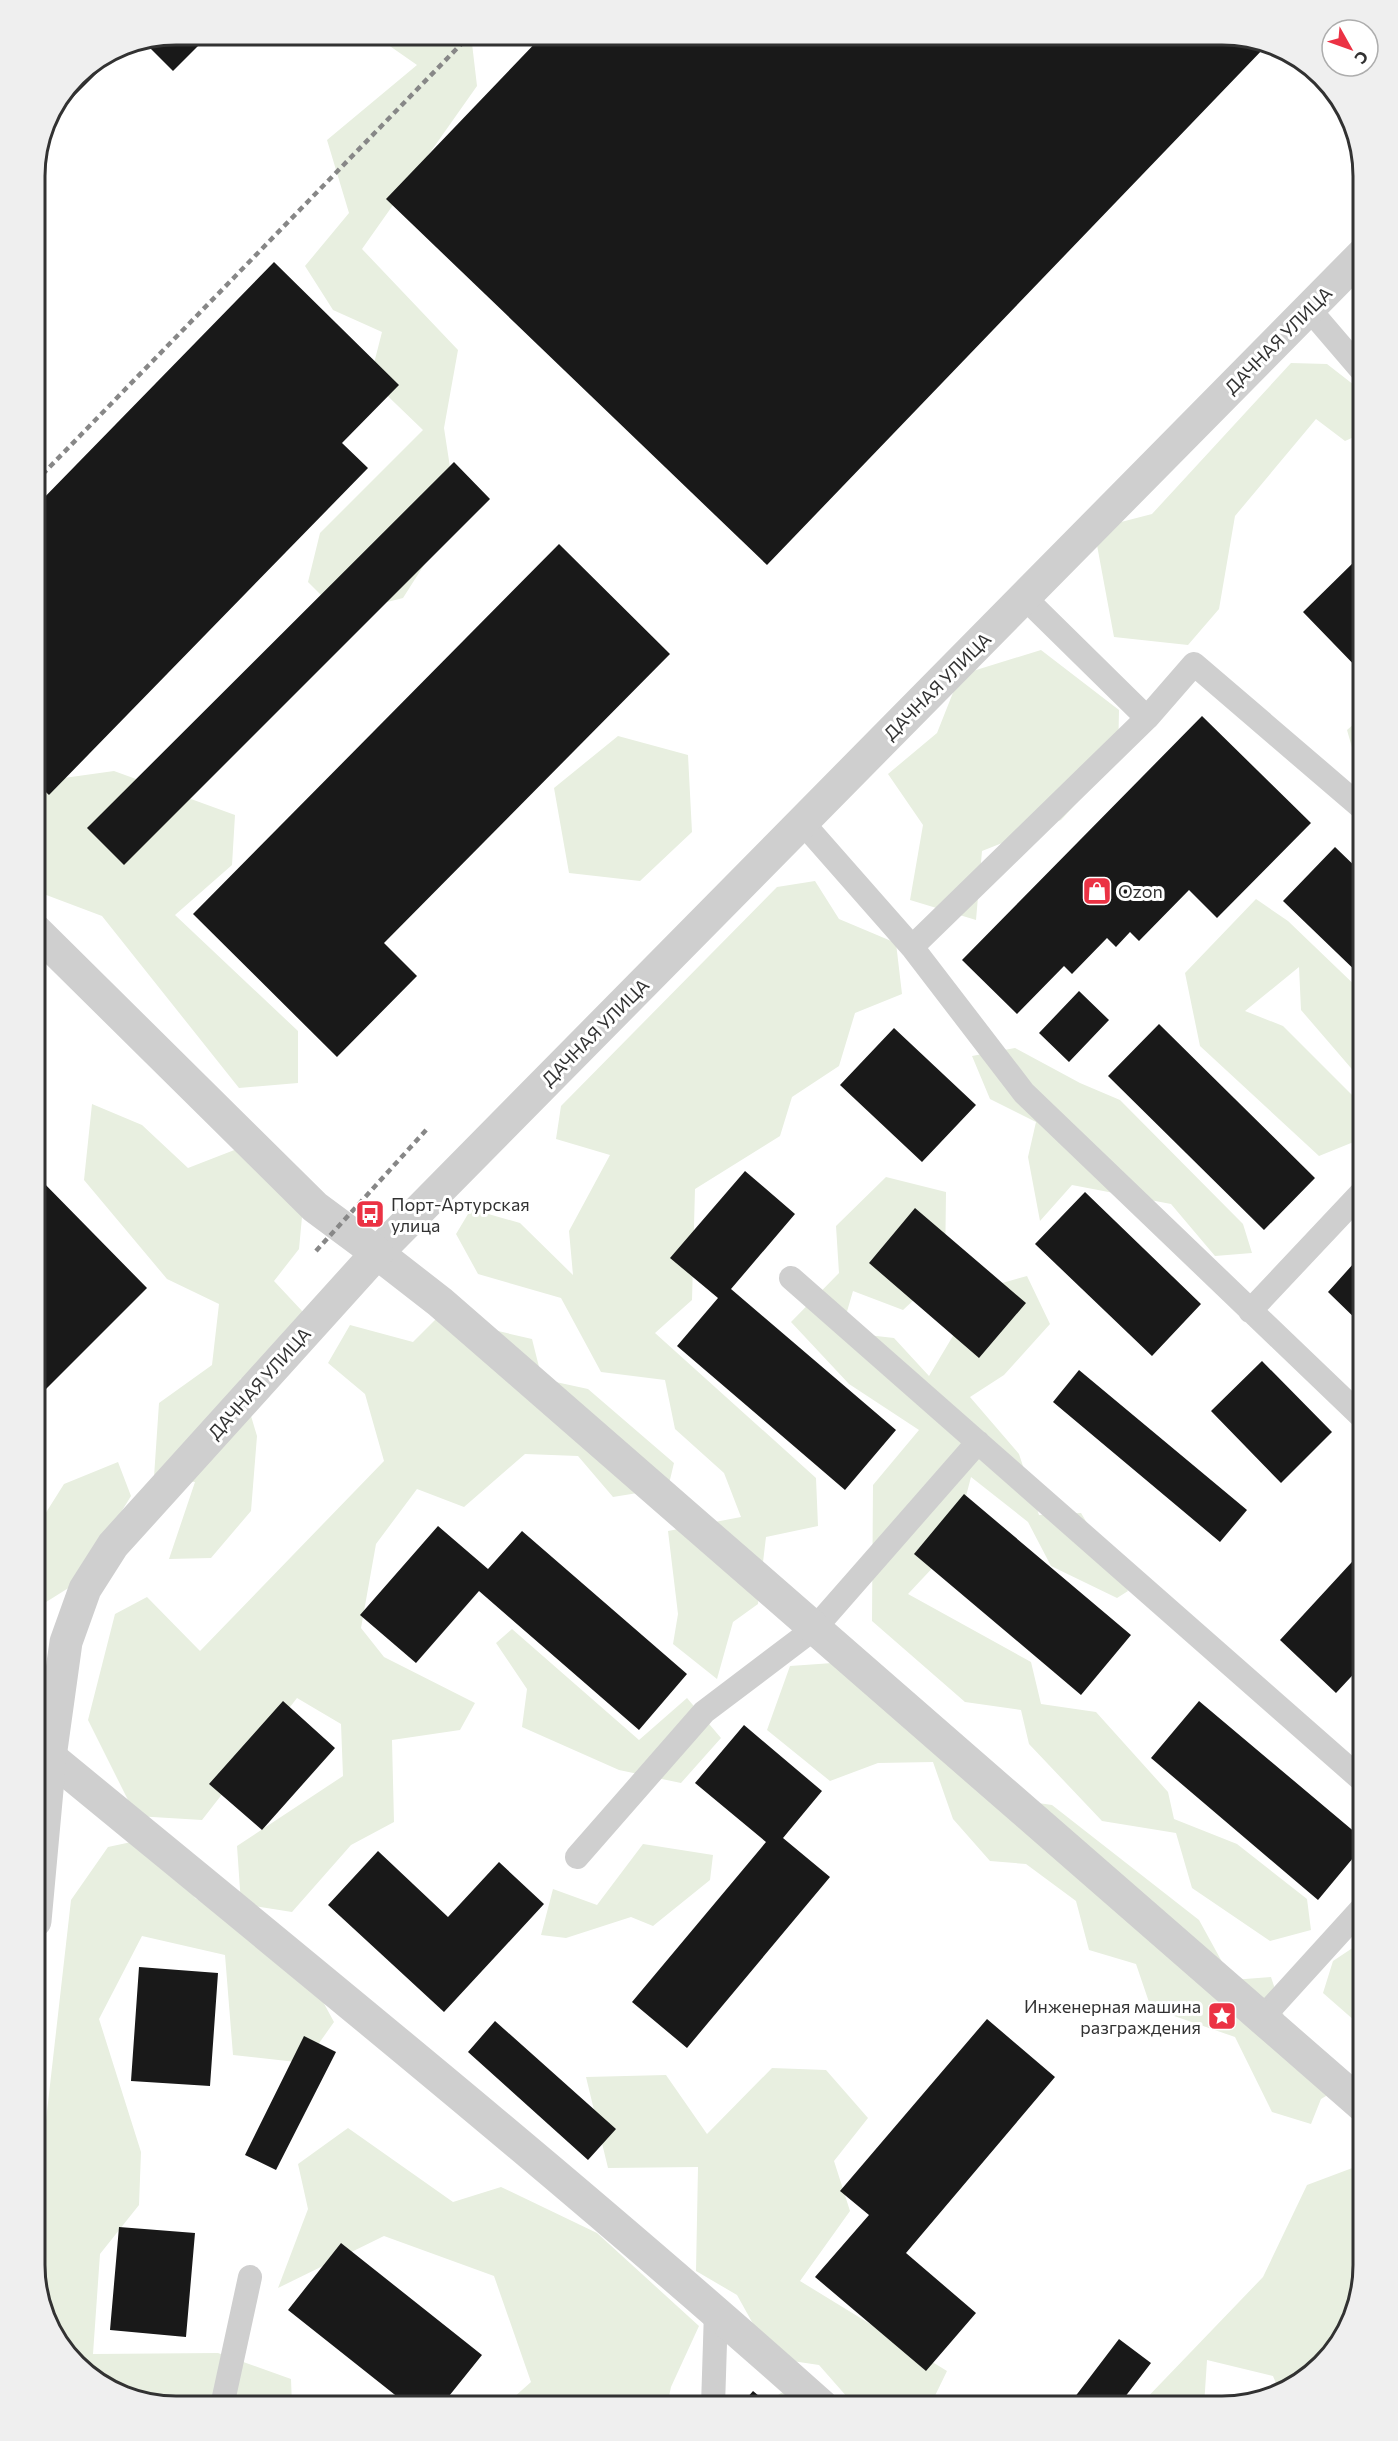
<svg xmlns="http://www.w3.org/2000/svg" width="1398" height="2441" font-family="Commissioner,sans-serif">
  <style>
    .green { fill: #e8efe0 }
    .building { fill: #191919 }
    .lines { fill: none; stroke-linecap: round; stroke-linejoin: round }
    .service { stroke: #cfcfcf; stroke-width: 24 }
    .minor { stroke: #cfcfcf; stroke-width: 33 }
    .tertiary { stroke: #cfcfcf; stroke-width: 33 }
    .rail { stroke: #878787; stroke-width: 4.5; stroke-dasharray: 6 4.5; stroke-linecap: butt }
    .labels { text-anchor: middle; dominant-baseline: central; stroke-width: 6; stroke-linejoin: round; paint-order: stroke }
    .street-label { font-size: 18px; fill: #323232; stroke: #fff }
    .poi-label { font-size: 18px; fill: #323232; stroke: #fff; text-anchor: start }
    .rim { fill: none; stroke: #323232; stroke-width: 3 }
  </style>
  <rect width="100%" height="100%" fill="#fff"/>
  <path class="green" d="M374,35h97l6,51 -115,163 96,101 -14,78 13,85 -54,85 -63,16 -32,-32 12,-49 103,-103 -53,-51 12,-47 -49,-22 -28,-44 44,-53 -22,-73 90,-75z
    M1291,363l36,1 36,28v41l-18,8 -29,-22 -81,97 -16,93 -31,36 -74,-8 -20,-108 58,-15z
    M1041,650l78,60 -1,48 -57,62 -79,31 -6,69 -66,-20 13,-75 -35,-51 49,-41 23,-58z
    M1363,716v33l-10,2 -6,-21z
    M618,736l70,19 4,77 -52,49 -71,-8 -15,-85z
    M114,771l121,44 -3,50 -57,50 123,116v52l-59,5 -137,-172 -61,-23 -6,-6v-105z
    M815,881l24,38 57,24 6,51 -47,19 -16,53 -47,31 -12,39 -85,53 -3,111 -37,33 161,145 2,48 -52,11 -8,67 -25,18 -16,57 -44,-35 5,-30 -10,-83 73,-14 -17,-44 -49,-44 -10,-49 -64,-8 -40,-74 -83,-24 -22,-40 15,-25 49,14 53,52 -4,-44 41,-76 -54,-16 5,-33 216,-219z
    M1256,899l32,22 75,72v89l-62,-72 -2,-43 -54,44 38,15 77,77 1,36 -42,17 -119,-110 -15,-73z
    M1015,1048l65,35 40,17 123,124 9,29 -37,3 -44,-52 -99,-19 -32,36 -12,-64 8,-35 -46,-23 -18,-43z
    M92,1104l50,21 46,43 67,-26 50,43 -6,64 -25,32 29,31 -10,46 -53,21 17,57 -6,75 -40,47 -42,1 26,-77 -41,-5 5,-74 53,-38 7,-61 -52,-25 -83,-99z
    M886,1177l60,15 -1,79 -42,39 -50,-19 -12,41 53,6 35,38 52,-87 46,-13 23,48 -46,51 -34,22 49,57 20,61 42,-2 47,78 -11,7 -66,-32 -23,-44 -57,-45 -18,69 -45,48 123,68 10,42 55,8 72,80 6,27 63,25 70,55 4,31 -41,11 -78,-53 -16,-55 -74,-12 -73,-77 -8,-34 -56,-8 -93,-81 1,-136 46,-55 -70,-46 -58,-62 48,-49 -3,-47z
    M438,1317l94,22 10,40 46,10 86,74 -6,25 -55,9 -35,-41 -53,-2 -61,53 -47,-18 -41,55 -15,84 23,29 91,46 -15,27 -68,10 2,82 -43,23 -59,67 -51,-8 -4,-58 106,-70 -2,-52 -44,-26 -95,122 -66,-4 -48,-96 27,-106 32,-17 53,54 184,-190 -19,-67 -37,-31 22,-38 63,17z
    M118,1462l13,34 -53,86 -43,27v-79l29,-46z
    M512,1629l127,111 48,-42 34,40 -40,45 -62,-13 -97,-43 5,-38 -31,-46z
    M861,1661l136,136 55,8 147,115 33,60 39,-3 16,48 66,55 -32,19 -10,25 -39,-12 -37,-75 -84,-29 -15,-44 -47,-14 -13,-49 -50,-37 -36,-3 -37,-42 -20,-57 -55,1 -48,18 -63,-51 23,-64z
    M164,1835l31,63 100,52 39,72 -29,41 -72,-8 -8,-100 -83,-19 -43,83 42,133 -2,53 -39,49 -7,100 125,-1 73,26 1,27h-125l-69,-23 -49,-56 -14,-62v-48l36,-317 37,-53z
    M643,1844l70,11 -3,25 -57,46 -22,-9 -65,21 -25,-3 12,-46 44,16z
    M1363,1941v87l-40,-35 10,-32z
    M772,2068l54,2 42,48 -34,43 16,50 -50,70 147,90 -17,35h-75l-36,-41 -47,-7 -35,-63 -41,-24 2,-104 -90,1 -22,-91 80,-2 41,59z
    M348,2128l105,74 48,-15 96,46 102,93 -28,61 -4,19h-163l27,-24 -37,-106 -110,-40 -106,52 30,-79 -10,-45z
    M1363,2164v102l-23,77 -56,49 -4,1 -7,-17 -66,-16 -3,46h-65l124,-129 44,-92z
    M789,2388l24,18h-52z"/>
  <path class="building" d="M176,34l33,1 -36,36 -30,-30z
    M543,35h689l34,11 -499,519 -381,-366z
    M122,45h3l-81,81 32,-50z
    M274,262l125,123 -57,58 26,25 -319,327 -14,-13v-275z
    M454,462l36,37 -366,366 -37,-37z
    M559,544l111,110 -286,289 33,33 -80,81 -144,-143z
    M1357,559l6,6v109l-60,-62z
    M1202,716l109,107 -94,95 -28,-28 -50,51 -9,-9 -14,15 -9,-9 -35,36 -8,-8 -47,48 -55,-54z
    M1335,847l28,27v104l-80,-77z
    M1079,991l30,29 -40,42 -30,-29z
    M1159,1024l156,154 -51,52 -156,-154z
    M894,1028l82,77 -54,57 -82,-77z
    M745,1171l50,43 -64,75 165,141 -51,60 -168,-144 41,-48 -48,-40z
    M35,1174l112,114 -112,112z
    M1085,1192l116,112 -49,52 -117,-112z
    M915,1208l111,95 -47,55 -110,-95z
    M1363,1253v73l-35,-34z
    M1262,1361l70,71 -51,51 -70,-72z
    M1079,1370l168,140 -27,32 -167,-140z
    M964,1494l167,141 -50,60 -167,-141z
    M438,1526l50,43 34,-38 165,143 -48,56 -160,-139 -63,72 -56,-48z
    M1363,1550v114l-27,29 -56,-53z
    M283,1701l52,47 -73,82 -53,-46z
    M1199,1701l164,138v7l-45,54 -167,-142z
    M744,1725l78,66 -39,47 47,39 -143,171 -55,-46 134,-160 -71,-59z
    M378,1851l70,66 51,-55 45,42 -100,108 -116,-107z
    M139,1967l79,6 -8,113 -79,-5z
    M987,2019l68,58 -149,176 70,60 -50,58 -111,-94 54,-62 -29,-24z
    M495,2021l121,108 -28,31 -120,-108z
    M304,2036l32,16 -60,118 -31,-15z
    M119,2227l76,6 -9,104 -76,-7z
    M341,2243l141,112 -41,51h-32l-121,-96z
    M1119,2339l32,24 -33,43h-50z
    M753,2391l18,15h-31z"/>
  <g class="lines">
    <path class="service" d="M1309,309l54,63
      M1024,597l123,121
      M802,822l110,125 112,146 339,325
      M912,947l235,-229 47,-54 169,145
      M791,1278l572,503
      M1250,1311l113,-120
      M577,1857l127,-145 111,-84 163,-186
      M1263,2017l100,-110
      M222,2406l28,-129
      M713,2406l3,-95"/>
    <path class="minor" d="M50,1757c259,213 521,425 772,649
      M1363,2106l-923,-804 -63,-49 986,-999"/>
    <path class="tertiary" d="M35,1921l15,-164 16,-115 19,-53 28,-44 264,-292 -62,-46 -280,-277"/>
    <path class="rail" d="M35,482l435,-447
      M316,1251l112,-123"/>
  </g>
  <defs>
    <g id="shop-square" transform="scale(1.5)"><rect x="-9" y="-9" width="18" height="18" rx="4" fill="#eb3244" stroke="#fff"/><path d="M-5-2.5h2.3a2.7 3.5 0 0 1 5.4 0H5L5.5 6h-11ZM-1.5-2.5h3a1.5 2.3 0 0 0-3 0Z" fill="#fff"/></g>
    <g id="bus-square" transform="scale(1.5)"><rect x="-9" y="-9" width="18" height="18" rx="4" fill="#eb3244" stroke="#fff"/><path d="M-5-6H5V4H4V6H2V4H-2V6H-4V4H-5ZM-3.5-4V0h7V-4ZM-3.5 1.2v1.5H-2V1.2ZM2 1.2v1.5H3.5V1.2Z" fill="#fff"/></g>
    <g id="sight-square" transform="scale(1.5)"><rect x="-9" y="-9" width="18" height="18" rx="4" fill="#eb3244" stroke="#fff"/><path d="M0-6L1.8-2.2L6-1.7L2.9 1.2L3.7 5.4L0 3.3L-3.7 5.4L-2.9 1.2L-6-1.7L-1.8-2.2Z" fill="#fff"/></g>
  </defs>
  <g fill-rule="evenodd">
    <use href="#shop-square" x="1097" y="891"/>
    <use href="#bus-square" x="370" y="1214"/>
    <use href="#sight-square" x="1222" y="2016"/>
  </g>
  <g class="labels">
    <g class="street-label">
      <text transform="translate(1278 340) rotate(-45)">ДАЧНАЯ УЛИЦА</text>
      <text transform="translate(937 686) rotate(-45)">ДАЧНАЯ УЛИЦА</text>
      <text transform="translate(595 1032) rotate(-45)">ДАЧНАЯ УЛИЦА</text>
      <text transform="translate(259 1383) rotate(-48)">ДАЧНАЯ УЛИЦА</text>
    </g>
    <g class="poi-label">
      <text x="1118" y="891">Ozon</text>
      <text x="391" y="1204">Порт-Артурская<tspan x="391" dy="21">улица</tspan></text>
      <text x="1201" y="2006" text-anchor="end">Инженерная машина<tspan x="1201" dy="21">разграждения</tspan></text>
    </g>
  </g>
  <path d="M0 0H1398V2441H0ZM176 45H1222A131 131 0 0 1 1353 176V2265A131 131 0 0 1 1222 2396H176A131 131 0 0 1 45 2265V176A131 131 0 0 1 176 45Z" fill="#efefef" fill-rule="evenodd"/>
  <path class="rim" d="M176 45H1222A131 131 0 0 1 1353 176V2265A131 131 0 0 1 1222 2396H176A131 131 0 0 1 45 2265V176A131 131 0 0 1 176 45Z"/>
  <g transform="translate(1350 48) rotate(130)"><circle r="28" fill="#ffffff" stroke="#adadad" stroke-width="1.5"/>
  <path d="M0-4.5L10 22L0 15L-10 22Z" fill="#eb3244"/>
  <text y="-9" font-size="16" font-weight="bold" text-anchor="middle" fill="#323232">С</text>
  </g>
</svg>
